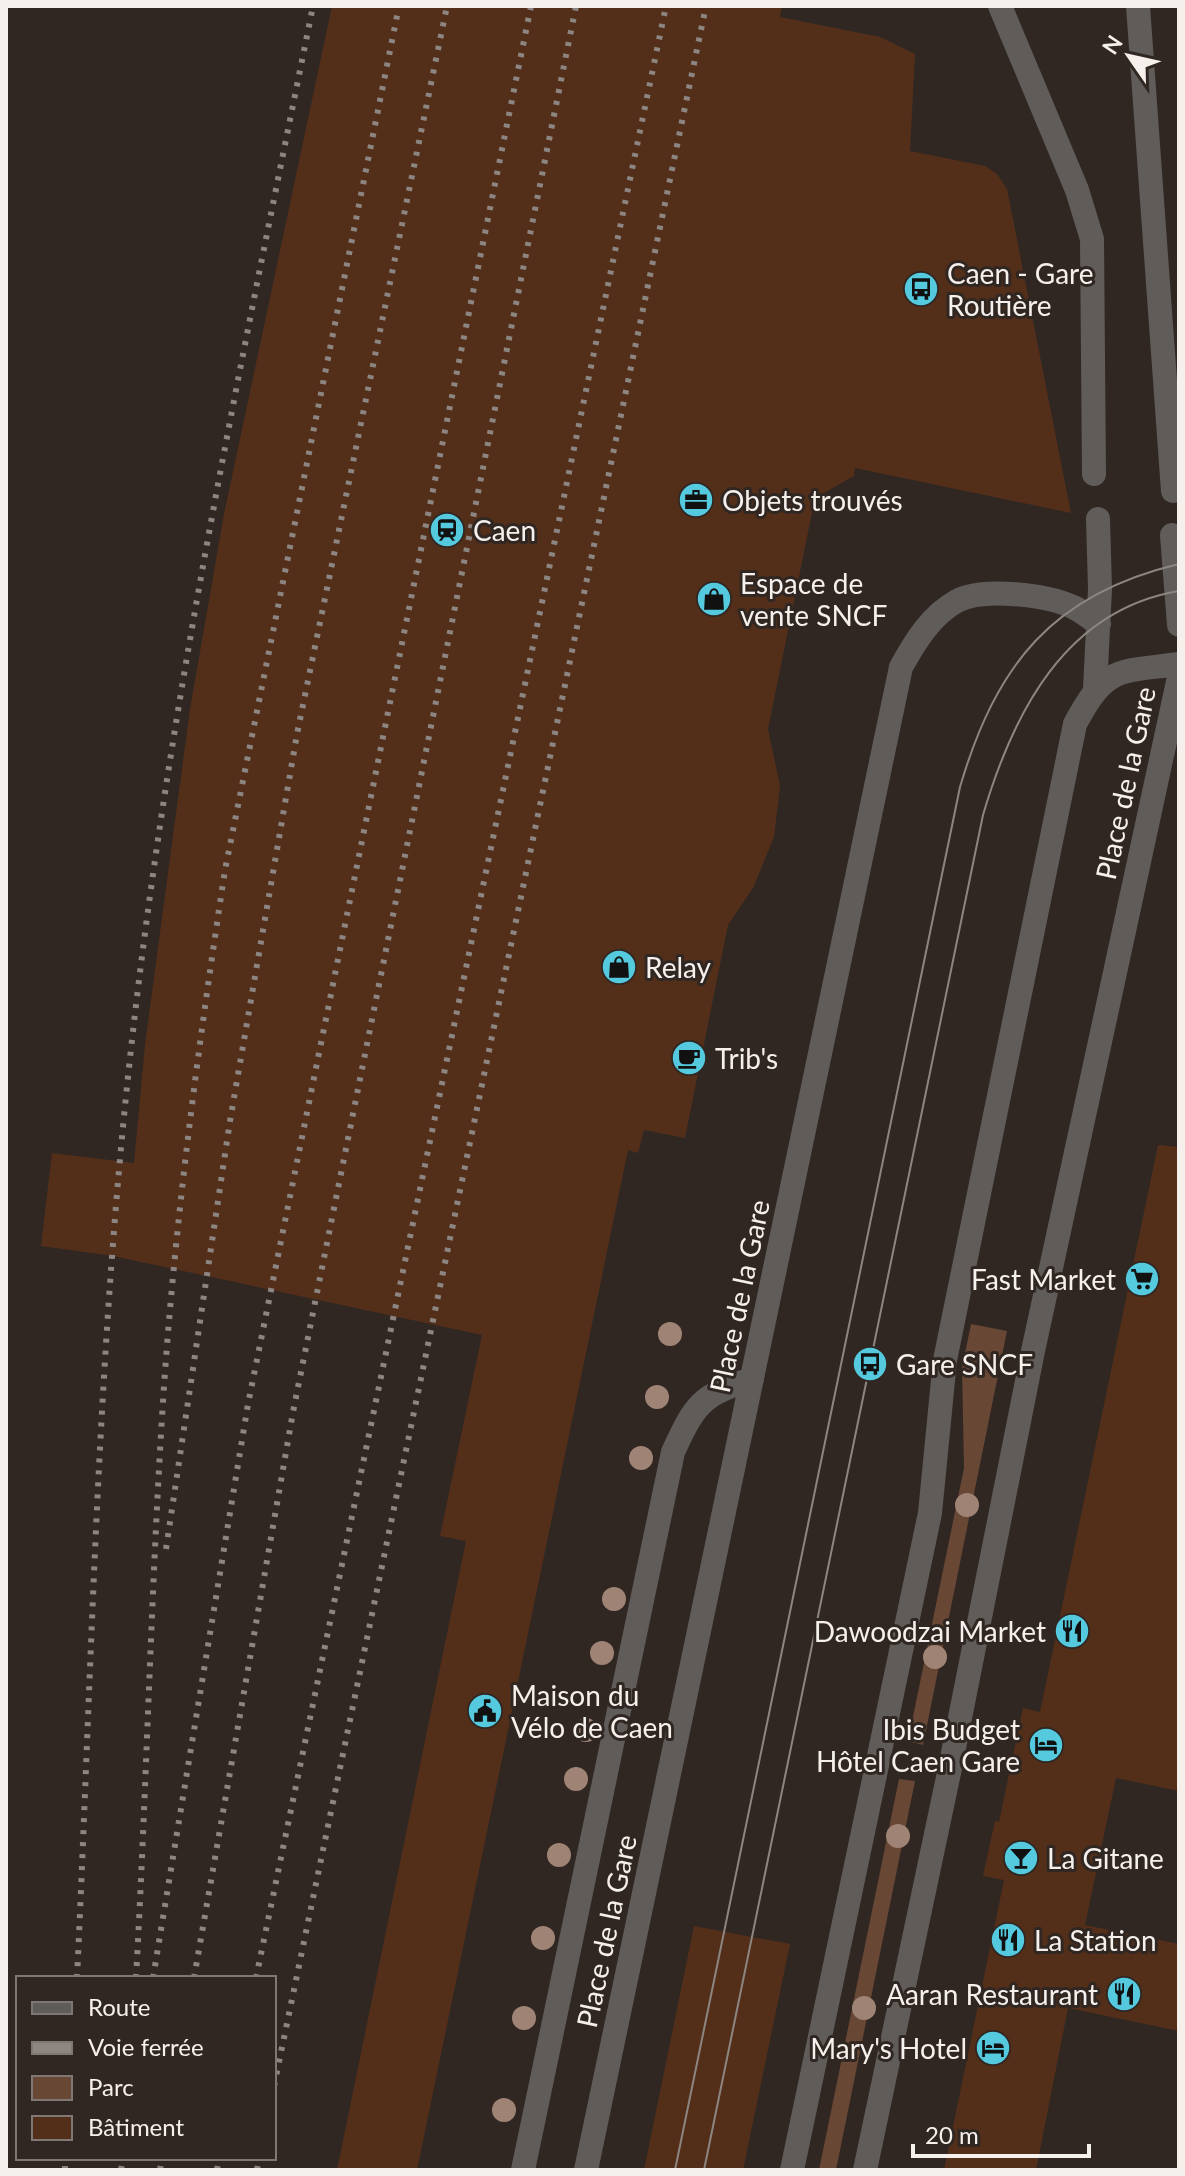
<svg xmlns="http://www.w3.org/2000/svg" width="1185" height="2176" font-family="Lato,sans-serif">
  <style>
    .green { fill: #684735 }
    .building { fill: #532f1a }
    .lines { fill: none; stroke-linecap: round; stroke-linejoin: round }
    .service { stroke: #605c59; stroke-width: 24 }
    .minor { stroke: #605c59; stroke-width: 24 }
    .tram { stroke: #8d8581; stroke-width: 2 }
    .rail { stroke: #8d8581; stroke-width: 6; stroke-dasharray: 4 8; stroke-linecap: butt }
    .tree { fill: #9f8476 }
    .labels { text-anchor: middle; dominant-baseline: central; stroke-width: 6; stroke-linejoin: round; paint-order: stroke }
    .poi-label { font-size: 28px; fill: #f6f0ed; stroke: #302723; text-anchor: start }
    .street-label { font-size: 28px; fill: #f6f0ed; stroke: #302723 }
  </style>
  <rect width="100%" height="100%" fill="#302723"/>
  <path class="green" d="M971,1324l36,7 -84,414 -15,-4 56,-273 -2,-100z
    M899,1779l16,2 -79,389h-17z"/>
  <path class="building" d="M332,6h450l-2,11 100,20 35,17 -5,97 75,15 12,8 10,15 64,324 -216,-45 -1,8 -39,22 -47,231 12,57 -6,51 -21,51 -25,37 -43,213 -41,-8 -6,23 -10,-3 -211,1020h-80l129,-629 -26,-5 42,-201 -369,-79 -72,-10 11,-93 82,10 11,-118 45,-336 34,-195z
    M1158,1145l21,2v644l-63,-13 -31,147 94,19v87l-111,-23 -32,162h-92l60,-290 -21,-4 12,-55 4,1 24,-114 17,4z
    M694,1926l96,18 -47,226h-99z"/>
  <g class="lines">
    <path class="service" d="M1000,6l77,184 15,49 2,235
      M1138,6l35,485
      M1172,535l7,90
      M1095,688l5,-99 -2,-70
      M523,2170l150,-718c22,-48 28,-57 79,-73
      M586,2170l315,-1503c14,-25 30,-52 56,-66 26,-14 90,-6 116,6 9,4 18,12 26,17"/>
    <path class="minor" d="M792,2170l138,-657 15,-153 130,-636c31,-58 42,-52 104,-60
      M865,2170l85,-402 83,-417 146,-674"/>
    <path class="tram" d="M675,2170l285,-1383c36,-122 92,-193 219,-223
      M704,2170l279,-1355c30,-102 82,-205 196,-224"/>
    <path class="rail" d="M166,1549l64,-428 67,-387 150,-728
      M77,1978c15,-313 20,-627 55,-938 39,-349 112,-691 181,-1034
      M136,1978c11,-197 15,-395 28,-592 12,-173 35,-345 61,-516l174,-864
      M153,1978l95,-574 283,-1398
      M194,1978l99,-566 283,-1406
      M256,1978l410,-1972
      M274,2086l432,-2080
      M65,2170v-12
      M121,2170l2,-12
      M160,2170l2,-12
      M217,2170l2,-12
      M257,2170l2,-12"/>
  </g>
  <g class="tree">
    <circle cx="670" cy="1334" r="12"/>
    <circle cx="657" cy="1397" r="12"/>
    <circle cx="641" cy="1458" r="12"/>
    <circle cx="967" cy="1505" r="12"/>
    <circle cx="614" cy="1599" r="12"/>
    <circle cx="602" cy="1653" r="12"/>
    <circle cx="935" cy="1657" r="12"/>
    <circle cx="586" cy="1730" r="12"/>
    <circle cx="576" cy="1779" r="12"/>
    <circle cx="898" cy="1836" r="12"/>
    <circle cx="559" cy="1855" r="12"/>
    <circle cx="543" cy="1938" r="12"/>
    <circle cx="864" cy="2008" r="12"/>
    <circle cx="524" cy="2018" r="12"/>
    <circle cx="504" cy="2110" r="12"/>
  </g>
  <defs>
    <g id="bus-disc" transform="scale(1.8)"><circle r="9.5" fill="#55cadf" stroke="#302723"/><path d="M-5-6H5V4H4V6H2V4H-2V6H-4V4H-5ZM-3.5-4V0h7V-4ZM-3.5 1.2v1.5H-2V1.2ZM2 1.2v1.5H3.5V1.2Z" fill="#111"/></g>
    <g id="office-disc" transform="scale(1.8)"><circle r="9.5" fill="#55cadf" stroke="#302723"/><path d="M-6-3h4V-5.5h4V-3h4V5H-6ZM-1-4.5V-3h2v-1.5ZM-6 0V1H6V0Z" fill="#111"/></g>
    <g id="station-disc" transform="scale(1.8)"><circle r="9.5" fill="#55cadf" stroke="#302723"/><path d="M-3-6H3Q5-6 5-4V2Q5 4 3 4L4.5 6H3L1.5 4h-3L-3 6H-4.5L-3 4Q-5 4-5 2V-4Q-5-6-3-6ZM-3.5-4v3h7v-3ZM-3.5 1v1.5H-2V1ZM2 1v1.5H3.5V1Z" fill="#111"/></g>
    <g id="shop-disc" transform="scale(1.8)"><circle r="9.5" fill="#55cadf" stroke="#302723"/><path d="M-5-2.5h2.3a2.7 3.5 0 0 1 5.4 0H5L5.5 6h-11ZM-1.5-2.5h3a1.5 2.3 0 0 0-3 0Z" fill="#111"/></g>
    <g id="cafe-disc" transform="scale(1.8)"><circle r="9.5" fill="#55cadf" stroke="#302723"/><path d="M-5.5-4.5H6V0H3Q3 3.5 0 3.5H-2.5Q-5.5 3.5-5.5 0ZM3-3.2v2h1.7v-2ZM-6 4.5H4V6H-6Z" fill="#111"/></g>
    <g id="supermarket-disc" transform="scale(1.8)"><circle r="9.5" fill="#55cadf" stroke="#302723"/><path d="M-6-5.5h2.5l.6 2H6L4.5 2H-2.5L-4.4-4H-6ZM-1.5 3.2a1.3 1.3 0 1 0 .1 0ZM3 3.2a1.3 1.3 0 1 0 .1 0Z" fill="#111"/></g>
    <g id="restaurant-disc" transform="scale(1.8)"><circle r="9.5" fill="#55cadf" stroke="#302723"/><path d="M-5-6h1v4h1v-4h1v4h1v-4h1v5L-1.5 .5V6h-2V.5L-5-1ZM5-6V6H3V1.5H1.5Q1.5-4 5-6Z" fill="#111"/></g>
    <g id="civic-disc" transform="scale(1.8)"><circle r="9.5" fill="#55cadf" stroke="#302723"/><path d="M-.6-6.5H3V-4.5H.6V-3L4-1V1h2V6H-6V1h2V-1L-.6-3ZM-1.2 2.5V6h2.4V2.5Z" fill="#111"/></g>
    <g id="hotel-disc" transform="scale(1.8)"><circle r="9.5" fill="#55cadf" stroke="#302723"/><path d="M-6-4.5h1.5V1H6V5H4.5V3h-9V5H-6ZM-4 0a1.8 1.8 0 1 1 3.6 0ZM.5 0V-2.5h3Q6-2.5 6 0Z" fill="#111"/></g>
    <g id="bar-disc" transform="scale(1.8)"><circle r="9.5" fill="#55cadf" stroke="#302723"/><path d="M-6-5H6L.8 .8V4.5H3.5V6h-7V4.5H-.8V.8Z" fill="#111"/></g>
  </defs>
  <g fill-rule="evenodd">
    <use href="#bus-disc" x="921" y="289"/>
    <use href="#office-disc" x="696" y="500"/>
    <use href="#station-disc" x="447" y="530"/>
    <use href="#shop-disc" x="714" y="599"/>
    <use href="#shop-disc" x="619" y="967"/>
    <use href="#cafe-disc" x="689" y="1058"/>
    <use href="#supermarket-disc" x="1142" y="1279"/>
    <use href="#bus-disc" x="870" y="1364"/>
    <use href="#restaurant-disc" x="1072" y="1631"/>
    <use href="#civic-disc" x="485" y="1711"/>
    <use href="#hotel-disc" x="1046" y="1745"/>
    <use href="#bar-disc" x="1021" y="1858"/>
    <use href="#restaurant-disc" x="1008" y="1940"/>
    <use href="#restaurant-disc" x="1124" y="1994"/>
    <use href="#hotel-disc" x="993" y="2048"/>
  </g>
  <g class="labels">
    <g class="poi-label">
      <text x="947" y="273">Caen - Gare<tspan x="947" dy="32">Routière</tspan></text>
      <text x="722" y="500">Objets trouvés</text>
      <text x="473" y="530">Caen</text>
      <text x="740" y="583">Espace de<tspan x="740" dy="32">vente SNCF</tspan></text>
      <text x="645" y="967">Relay</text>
      <text x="715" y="1058">Trib's</text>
      <text x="1116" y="1279" text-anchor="end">Fast Market</text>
      <text x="896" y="1364">Gare SNCF</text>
      <text x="1046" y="1631" text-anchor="end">Dawoodzai Market</text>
      <text x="511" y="1695">Maison du<tspan x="511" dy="32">Vélo de Caen</tspan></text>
      <text x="1020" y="1729" text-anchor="end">Ibis Budget<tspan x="1020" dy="32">Hôtel Caen Gare</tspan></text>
      <text x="1047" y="1858">La Gitane</text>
      <text x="1034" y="1940">La Station</text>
      <text x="1098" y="1994" text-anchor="end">Aaran Restaurant</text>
      <text x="967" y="2048" text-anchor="end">Mary's Hotel</text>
    </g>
    <g class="street-label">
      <text transform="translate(1125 783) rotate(-78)">Place de la Gare</text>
      <text transform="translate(739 1296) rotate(-78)">Place de la Gare</text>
      <text transform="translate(606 1931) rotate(-78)">Place de la Gare</text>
    </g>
  </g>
  <rect width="1185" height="2176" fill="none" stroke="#f6f0ed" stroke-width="16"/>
  <rect x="16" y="1976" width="260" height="184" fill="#302723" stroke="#7f7774" stroke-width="2"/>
  <rect x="32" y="2002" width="40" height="12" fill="#605c59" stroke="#7f7774" stroke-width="2"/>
  <text x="88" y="2016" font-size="24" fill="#f6f0ed">Route</text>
  <rect x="32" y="2042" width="40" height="12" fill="#8d8581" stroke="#7f7774" stroke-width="2"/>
  <text x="88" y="2056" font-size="24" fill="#f6f0ed">Voie ferrée</text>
  <rect x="32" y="2076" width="40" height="24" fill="#684735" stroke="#7f7774" stroke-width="2"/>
  <text x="88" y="2096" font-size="24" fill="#f6f0ed">Parc</text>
  <rect x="32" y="2116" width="40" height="24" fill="#532f1a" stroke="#7f7774" stroke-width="2"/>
  <text x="88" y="2136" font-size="24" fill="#f6f0ed">Bâtiment</text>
  <g transform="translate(1129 56) rotate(304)" stroke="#302723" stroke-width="6" paint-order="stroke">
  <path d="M0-6L14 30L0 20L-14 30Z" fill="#f6f0ed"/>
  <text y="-12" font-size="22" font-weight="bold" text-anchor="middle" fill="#f6f0ed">N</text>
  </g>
  <path d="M913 2144v12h176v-12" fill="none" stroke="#f6f0ed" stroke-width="4"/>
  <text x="925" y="2144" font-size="24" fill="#f6f0ed" stroke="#302723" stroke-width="6" paint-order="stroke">20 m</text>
</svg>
